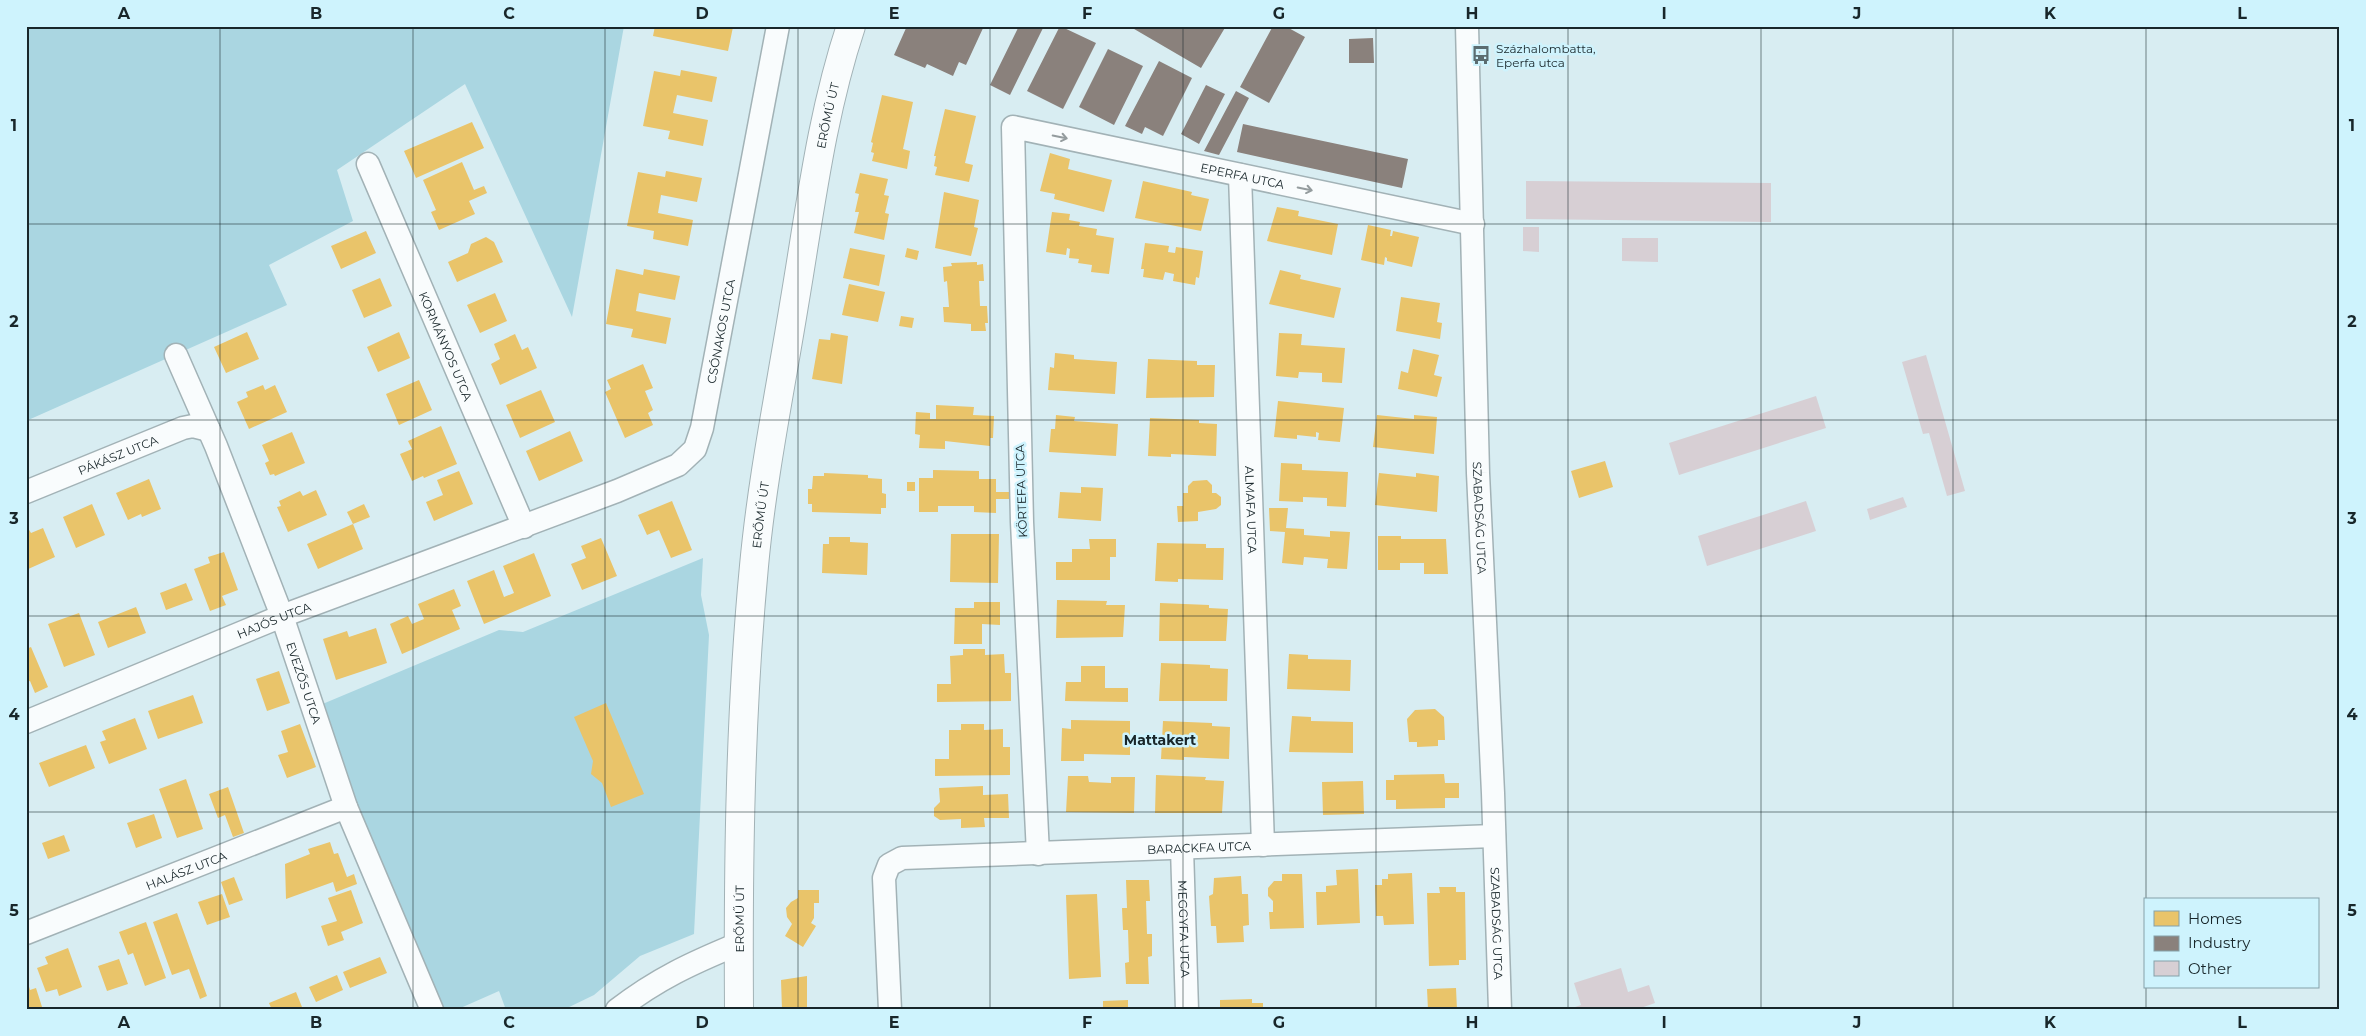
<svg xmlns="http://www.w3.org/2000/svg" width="2366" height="1036" font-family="Montserrat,sans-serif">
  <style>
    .green { fill: #aad6e1 }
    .homes { fill: #e9c46a }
    .industry { fill: #8a817c }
    .building { fill: #d7cfd4 }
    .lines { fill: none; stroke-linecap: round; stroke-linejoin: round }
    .street-casing { stroke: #a2b2b6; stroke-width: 25 }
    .secondary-casing { stroke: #a2b2b6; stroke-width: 30 }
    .street { stroke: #f9fcfd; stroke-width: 22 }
    .secondary { stroke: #f9fcfd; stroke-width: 28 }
    .oneway { stroke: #949c9e }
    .grid { fill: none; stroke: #18262a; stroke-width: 1; stroke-opacity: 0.55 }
    .labels { text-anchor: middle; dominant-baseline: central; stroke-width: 5; stroke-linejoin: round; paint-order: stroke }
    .poi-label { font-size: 12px; fill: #18262a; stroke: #cef3fd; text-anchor: start }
    .street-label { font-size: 12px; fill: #18262a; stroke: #cef3fd }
    .neighbourhood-label { font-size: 14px; font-weight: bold; fill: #18262a; stroke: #cef3fd }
    .neatline { fill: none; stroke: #18262a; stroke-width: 2 }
    .grid-label { font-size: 16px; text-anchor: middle; font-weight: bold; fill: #18262a }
  </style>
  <rect width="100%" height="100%" fill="#d8edf2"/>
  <path class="green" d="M26,26h598l-52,291 -107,-233 -128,86 16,51 -84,44 18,40 -261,116z
    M703,558l-2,37 8,40 -15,299 -54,22 -46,39 -31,15h-57l-7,-19 -43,19h-26l-117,-302 186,-78 24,2z"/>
  <path class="homes" d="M655,26h73l5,1 -5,24 -75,-15z
    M681,70l36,7 -5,25 -35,-7 -4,18 35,7 -5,26 -35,-7 2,-8 -27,-5 11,-55 26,5z
    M882,95l31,7 -10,47 7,2 -3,18 -35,-8 2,-8 -3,-1 2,-9 -2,-1z
    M945,109l31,7 -11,47 8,2 -4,17 -34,-7 2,-8 -3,-1 2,-10h-2z
    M472,122l12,26 -68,30 -12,-27z
    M1050,153l20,6 -2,10 44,11 -8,32 -50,-13 1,-5 -15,-3z
    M462,162l12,28 10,-4 3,7 -18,8 6,13 -36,16 -8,-18 5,-2 -13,-30z
    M666,171l36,7 -5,24 -36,-7 -3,18 35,7 -5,26 -35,-7 1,-8 -27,-5 11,-54 27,5z
    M860,173l28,6 -4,16 5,1 -4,17 4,1 -5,26 -30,-7 5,-21h-4l4,-18 -4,-1z
    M1143,181l49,11 -1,3 18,4 -8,32 -66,-13z
    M944,192l35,8 -5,27 4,1 -7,28 -36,-8z
    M1277,207l22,4 -1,5 40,8 -6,31 -65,-14z
    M1052,212l18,2 -1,6 11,2 -1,4 18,3 -1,6 18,3 -5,36 -18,-2 1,-7 -14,-2 1,-4 -10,-1 1,-9 -3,-1 -1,7 -20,-3z
    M1368,225l23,5 -1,6h2l1,-5 26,6 -7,30 -25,-6v-3l-2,-1 -1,8 -23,-5z
    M366,231l10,22 -35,16 -10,-23z
    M486,237l8,5 9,20 -46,20 -9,-20 20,-9 3,-9z
    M1145,243l24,3 -1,6 7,1 1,-6 27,4 -4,27 -3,-1 -1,8 -22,-4 1,-7 -9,-2 -2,8 -20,-3 1,-8h-3z
    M850,248l35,7 -6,31 -36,-8z
    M907,248l12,3 -2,9 -12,-3z
    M977,262v3l6,-1 1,17h-5l1,25h7l1,17h-3l1,8h-15v-7l-27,-2 -1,-15h6l-2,-26 -3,1 -1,-15 9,-1 -1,-3z
    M616,269l27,6 1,-6 36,7 -5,24 -36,-7 -3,18 35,7 -5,26 -35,-7 2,-8 -27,-5z
    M1280,270l21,5 -1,4 41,9 -7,30 -65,-14z
    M380,278l12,28 -28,12 -12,-28z
    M849,284l36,8 -7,30 -36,-7z
    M495,293l12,28 -27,12 -13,-28z
    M1401,297l39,6 -3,19 5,1 -2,16 -44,-8z
    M901,316l13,2 -2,10 -13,-2z
    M247,332l12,27 -33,14 -12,-26z
    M399,332l11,26 -32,14 -11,-25z
    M831,333l17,3 -6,48 -30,-5 7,-40 11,1z
    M1279,333l23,1 -1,11 44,3 -3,35 -20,-1v-9l-23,-1 -1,6 -22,-2z
    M515,334l7,16 6,-3 9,21 -37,17 -9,-21 9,-5 -6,-15z
    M1413,349l26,6 -5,20 8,2 -5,20 -39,-8 3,-18 7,2z
    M1055,353l19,2v4l43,3 -2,32 -67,-4 2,-23 4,1z
    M1148,359l49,2v4h18l-1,32 -68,1z
    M643,364l10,24 -8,3 8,19 -5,3 5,12 -28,13 -20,-46 6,-3 -4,-9z
    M419,380l13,30 -33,15 -13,-31z
    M263,385l2,5 10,-5 12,27 -38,17 -12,-27 11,-5 -2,-5z
    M541,390l14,32 -35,16 -14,-33z
    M1278,401l66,7 -4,34 -22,-2 1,-7 -3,-1v5l-19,-2v4l-23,-2z
    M936,405l38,2 -1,8 21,1 -1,22h-3v8l-45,-5v8l-26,-1 1,-13 -5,-1 1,-22 14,1v6h6z
    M1056,415l19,2 -1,4 44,3 -2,32 -67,-4 2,-23h4z
    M1377,415l37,4v-4l23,2 -3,37 -61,-7z
    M1150,418l49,2v3l18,1 -1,32 -45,-2v3l-23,-1z
    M441,426l16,38 -33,14 -1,-2 -11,5 -12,-27 12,-5 -4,-8z
    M570,431l13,30 -44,20 -13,-30z
    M292,432l13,31 -30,13 -1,-2 -4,1 -5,-12 4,-2 -7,-16z
    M1605,461l8,26 -34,11 -8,-27z
    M1281,463l21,1v6l46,2 -2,35 -19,-1v-8l-24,-1v5l-24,-1z
    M933,470l46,1v8h17v13h13v7h-13v14l-22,-1v-6h-36v6h-19v-34h14z
    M459,471l14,33 -39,17 -8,-19 17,-7 -6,-15z
    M824,473l44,2v3l14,1v14l4,1v14h-5v6l-69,-2v-8h-4v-15h4l1,-13h11z
    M1379,473l37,4v-4l23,3 -2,36 -62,-7z
    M149,479l12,30 -19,8 -1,-3 -13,6 -12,-27z
    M1207,480l5,5v8h4l5,4v8l-5,4 -18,3v9l-20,1 -1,-16h6v-13h5v-7l5,-5z
    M907,482h8v9h-8z
    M1081,487l22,1 -2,33 -43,-3 2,-26 21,1z
    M316,490l11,25 -39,17 -11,-25 4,-1 -2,-5 21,-10 3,5z
    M672,501l20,49 -21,8 -12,-28 -12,5 -9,-20z
    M92,504l13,31 -29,13 -13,-31z
    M364,504l6,13 -17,7 -6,-12z
    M1269,508h19l-2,20 18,1v6l26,2v-6l20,1 -3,37 -20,-1 1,-9 -24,-2 -1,8 -21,-2 3,-31 -15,-1z
    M353,524l10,25 -45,20 -11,-25z
    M28,528l3,5 12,-5 12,29 -29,13v-41z
    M951,534h48l-1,49 -48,-1z
    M1378,536h23v3h45l2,35h-24v-11h-24v7h-22z
    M829,537h21v5l18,1 -1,32 -45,-2 1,-29h6z
    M601,538l16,38 -35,14 -11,-26 15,-6 -5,-12z
    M1089,539h27v18h-6v23h-54v-18h16v-13h18z
    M1157,543l49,1v4h18l-1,32 -45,-1v3l-23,-1z
    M224,552l14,38 -16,6 4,9 -16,6 -16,-42 16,-6 -2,-6z
    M534,553l17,43 -67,28 -17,-43 27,-11 10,27 10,-4 -11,-27z
    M186,583l7,17 -27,10 -6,-17z
    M454,589l7,17 -9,4 8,19 -58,25 -12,-30 18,-8 4,8 12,-5 -6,-15z
    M1057,600l50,1 -1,4h19l-2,32 -67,1z
    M974,602h26v23l-18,-1v20h-28l1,-36h19z
    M1160,603l49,2v3l19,1 -2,32h-67z
    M136,607l10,26 -38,15 -10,-26z
    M79,613l16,42 -31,12 -16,-43z
    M376,628l11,35 -51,17 -13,-41 24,-8 2,6z
    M31,647l17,40 -13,6 -5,-12 -4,1v-33z
    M963,649h22v6l19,-1 1,19h6v28l-74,1v-18h14l-1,-28 13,-1z
    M1289,654l19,1v4l43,1 -1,31 -63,-2z
    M1161,663l49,2v3l18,1 -1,32h-68z
    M1081,666h24v22h23v14l-63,-1 1,-19h15z
    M279,671l11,32 -23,8 -11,-32z
    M193,695l10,28 -45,16 -10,-28z
    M606,703l38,91 -33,13 -9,-24 -11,-9 2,-13 -19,-44z
    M1435,709l9,8 1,23h-7v6l-21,1v-5h-8l-2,-23 8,-9z
    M1292,716l19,1v4l42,1v31l-64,-1z
    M135,718l12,31 -38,15 -9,-22 6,-2 -4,-9z
    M1071,720l59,1v34l-46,-1v7h-23l1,-33 9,1z
    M1163,721l49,2v3l18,1 -1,32 -45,-2v3l-23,-1z
    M300,724l16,43 -29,11 -9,-23 10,-3 -7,-21z
    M961,724h23v6l19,-1v18h7v28l-75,1v-17h14v-29h12z
    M86,745l9,23 -46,19 -10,-24z
    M1444,774l1,9h14v15h-14v10l-49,1v-9h-10v-20h8v-5z
    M1156,775l50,2 -1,3 19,1 -2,32h-67z
    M1068,776h20l1,6 22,1v-6h24l-1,36 -68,-1z
    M186,779l17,50 -26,9 -18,-49z
    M1363,781l1,33 -41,1 -1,-33z
    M983,786v9l25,-1 1,24h-25l1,9 -24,1v-9l-21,1 -6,-4v-8l6,-6 -1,-14z
    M228,787l16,46 -11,4 -8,-22 -7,3 -9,-24z
    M154,814l8,24 -26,10 -9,-25z
    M64,835l6,16 -22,8 -6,-16z
    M330,842l4,12 4,-1 9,24 7,-3 3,10 -21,8 -3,-10 -47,17 -1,-35 25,-10 -2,-5z
    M1358,869l2,54 -43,2 -1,-33h10v-6l11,-1 -1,-15z
    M1412,873l2,51 -30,1 -1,-9h-7l-1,-31h7v-6h6v-5z
    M1282,874h20l2,54 -34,1 -1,-17h4v-11l-5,-5v-8l6,-7h8z
    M1241,876l1,18h6l1,31 -6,1 1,16 -27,1 -1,-17h-5l-2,-30 4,-2 1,-16z
    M234,877l9,23 -14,5 -8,-23z
    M1126,880h23l1,21h-4l1,33h5v22l-4,1 1,27h-23l-1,-21 4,-1 -1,-32h-5l-1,-22h5z
    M1439,887h17v5h9l1,68h-7v5l-30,1 -2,-73h13z
    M351,890l12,33 -22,9 3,8 -16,6 -7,-20 16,-5 -9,-23z
    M798,890h21v13h-5v15l-3,5 5,3 -13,21 -18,-11 7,-12 -5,-7 -1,-9 5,-6 7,-4z
    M222,894l8,23 -23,8 -9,-23z
    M1097,894l4,83 -32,2 -3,-84z
    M177,913l30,83 -7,3 -11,-30 -17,6 -19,-53z
    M146,922l20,56 -21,8 -12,-33 -5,2 -9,-23z
    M68,948l14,39 -23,9 -2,-7 -11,3 -9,-24 11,-4 -3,-7z
    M380,957l7,16 -37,15 -7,-16z
    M119,959l9,25 -21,7 -9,-25z
    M337,975l6,15 -27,12 -7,-15z
    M807,976v34h-25l-1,-30z
    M27,980l3,10 6,-2 7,22h-17z
    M1456,988l1,22h-29l-1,-21z
    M296,992l6,15 -7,3h-23l-3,-7z
    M1252,999v4h11v7h-43v-10z
    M1128,1000v10h-25v-9z"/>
  <path class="industry" d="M907,26h77l-18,39 -7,-3 -6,14 -26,-12 -2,4 -31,-13z
    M1019,26h25l-34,69 -20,-10z
    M1060,26l36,17 -33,66 -36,-18z
    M1129,26h97l-25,42z
    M1273,26h12l20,11 -36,66 -29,-16z
    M1373,38l1,25h-25v-24z
    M1108,49l35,17 -29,59 -35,-18z
    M1159,61l33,17 -29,58 -18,-9 -3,7 -17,-8z
    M1206,85l19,9 -26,50 -18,-10z
    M1236,91l13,7 -30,57 -15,-4z
    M1243,124l165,35 -6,29 -165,-36z"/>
  <path class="building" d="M1526,181l245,2v39l-245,-3z
    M1523,227h16v25l-16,-1z
    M1622,238h36v24l-36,-1z
    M1926,355l39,136 -18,5 -18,-63 -6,1 -21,-72z
    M1816,396l10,32 -147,47 -10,-32z
    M1903,497l4,10 -37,13 -3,-11z
    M1806,501l10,30 -109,35 -9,-30z
    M1621,968l7,24 21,-7 6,18 -20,7h-69l15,-5 -7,-22z"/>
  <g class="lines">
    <g class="street-casing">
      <g id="street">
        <path id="s1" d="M1467,26l11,447 15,320 7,217"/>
        <path id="s2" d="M368,164l156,363"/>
        <path id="s3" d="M1240,175l23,670"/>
        <path id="s4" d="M176,355l40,91 66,170 64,191 86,203"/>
        <path id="s5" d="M26,492l157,-64 10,-2 16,4"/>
        <path id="s6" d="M26,722l256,-106 335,-125 61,-26 17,-16 7,-21 76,-402"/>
        <path id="s7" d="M1182,848l5,162"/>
        <path id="s8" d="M1038,854l-16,-332 -9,-395 460,97"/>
        <path id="s9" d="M26,933l320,-126"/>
        <path d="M617,1010c40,-31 75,-47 121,-66"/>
        <path id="s10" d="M890,1010l-6,-132 5,-13 13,-7 592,-22"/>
      </g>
    </g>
    <g class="secondary-casing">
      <g id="secondary">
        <path id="s11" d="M739,1010c-1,-148 1,-296 15,-444 8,-87 26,-175 40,-261 16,-94 27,-189 57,-279"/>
      </g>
    </g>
    <use href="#street" class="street"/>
    <use href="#secondary" class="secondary"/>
  </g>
  <defs><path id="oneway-shaft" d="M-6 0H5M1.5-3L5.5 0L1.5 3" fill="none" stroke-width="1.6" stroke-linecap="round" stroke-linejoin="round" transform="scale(1.25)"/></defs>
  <g class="oneway">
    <use href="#oneway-shaft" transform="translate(1060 137) rotate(12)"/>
    <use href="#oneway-shaft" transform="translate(1305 189) rotate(12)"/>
  </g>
  <path class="grid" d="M220,26v984M413,26v984M605,26v984M798,26v984M990,26v984M1183,26v984M1376,26v984M1568,26v984M1761,26v984M1953,26v984M2146,26v874M26,224h2314M26,420h2314M26,616h2314M26,812h2314M2146,987v23"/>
  <defs>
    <g id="bus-bare" transform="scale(1.5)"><path d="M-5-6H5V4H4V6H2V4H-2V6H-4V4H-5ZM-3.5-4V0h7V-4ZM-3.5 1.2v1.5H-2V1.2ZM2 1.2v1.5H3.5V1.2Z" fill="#5b6c70" stroke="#cef3fd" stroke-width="2.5" paint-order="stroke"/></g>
  </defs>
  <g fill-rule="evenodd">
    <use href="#bus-bare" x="1481" y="55"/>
  </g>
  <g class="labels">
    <g class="poi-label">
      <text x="1496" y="48">Százhalombatta,<tspan x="1496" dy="14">Eperfa utca</tspan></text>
    </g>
    <g class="street-label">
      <text stroke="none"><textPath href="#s11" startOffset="901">ERŐMŰ ÚT</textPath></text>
      <text stroke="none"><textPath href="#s8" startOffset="962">EPERFA UTCA</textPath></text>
      <text stroke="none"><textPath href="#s6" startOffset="845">CSÓNAKOS UTCA</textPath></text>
      <text stroke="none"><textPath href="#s2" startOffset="198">KORMÁNYOS UTCA</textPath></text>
      <text stroke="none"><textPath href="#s5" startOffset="99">PÁKÁSZ UTCA</textPath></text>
      <text transform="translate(1021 491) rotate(-92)">KÖRTEFA UTCA</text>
      <text stroke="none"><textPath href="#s3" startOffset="335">ALMAFA UTCA</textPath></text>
      <text stroke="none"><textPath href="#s11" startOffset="496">ERŐMŰ ÚT</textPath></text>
      <text stroke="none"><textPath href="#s1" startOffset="492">SZABADSÁG UTCA</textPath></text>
      <text stroke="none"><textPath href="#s6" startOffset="268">HAJÓS UTCA</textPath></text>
      <text stroke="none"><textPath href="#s4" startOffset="352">EVEZŐS UTCA</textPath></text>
      <text stroke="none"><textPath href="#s10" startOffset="458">BARACKFA UTCA</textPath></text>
      <text stroke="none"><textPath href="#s9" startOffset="172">HALÁSZ UTCA</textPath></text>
      <text stroke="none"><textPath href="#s11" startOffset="91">ERŐMŰ ÚT</textPath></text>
      <text stroke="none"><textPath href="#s1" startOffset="898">SZABADSÁG UTCA</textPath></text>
      <text stroke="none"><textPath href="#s7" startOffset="81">MEGGYFA UTCA</textPath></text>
    </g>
    <g class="neighbourhood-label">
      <text x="1160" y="740">Mattakert</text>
    </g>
  </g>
  <rect width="2366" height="1036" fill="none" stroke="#cef3fd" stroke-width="55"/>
  <rect x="2144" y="898" width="175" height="90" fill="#cef3fd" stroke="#85a1a9"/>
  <rect x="2154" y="911" width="25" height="15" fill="#e9c46a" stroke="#85a1a9"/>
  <text x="2188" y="924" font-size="15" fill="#18262a">Homes</text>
  <rect x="2154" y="936" width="25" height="15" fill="#8a817c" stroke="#85a1a9"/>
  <text x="2188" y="948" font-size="15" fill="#18262a">Industry</text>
  <rect x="2154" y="961" width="25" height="15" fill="#d7cfd4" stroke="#85a1a9"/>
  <text x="2188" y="974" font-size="15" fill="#18262a">Other</text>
  <rect x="28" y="28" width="2310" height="980" class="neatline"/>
  <g class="grid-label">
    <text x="124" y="19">A</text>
    <text x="316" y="19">B</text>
    <text x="509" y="19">C</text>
    <text x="702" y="19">D</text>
    <text x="894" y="19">E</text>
    <text x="1087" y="19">F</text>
    <text x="1279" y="19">G</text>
    <text x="1472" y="19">H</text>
    <text x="1664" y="19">I</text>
    <text x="1857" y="19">J</text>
    <text x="2050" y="19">K</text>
    <text x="2242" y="19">L</text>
    <text x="14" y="131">1</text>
    <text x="2352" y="131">1</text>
    <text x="14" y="327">2</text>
    <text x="2352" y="327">2</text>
    <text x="14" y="524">3</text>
    <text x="2352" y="524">3</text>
    <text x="14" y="720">4</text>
    <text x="2352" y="720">4</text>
    <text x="14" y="916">5</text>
    <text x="2352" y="916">5</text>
    <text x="124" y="1028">A</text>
    <text x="316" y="1028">B</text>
    <text x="509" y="1028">C</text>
    <text x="702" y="1028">D</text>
    <text x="894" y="1028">E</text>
    <text x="1087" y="1028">F</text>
    <text x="1279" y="1028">G</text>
    <text x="1472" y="1028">H</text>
    <text x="1664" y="1028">I</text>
    <text x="1857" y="1028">J</text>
    <text x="2050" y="1028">K</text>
    <text x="2242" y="1028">L</text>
  </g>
</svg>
